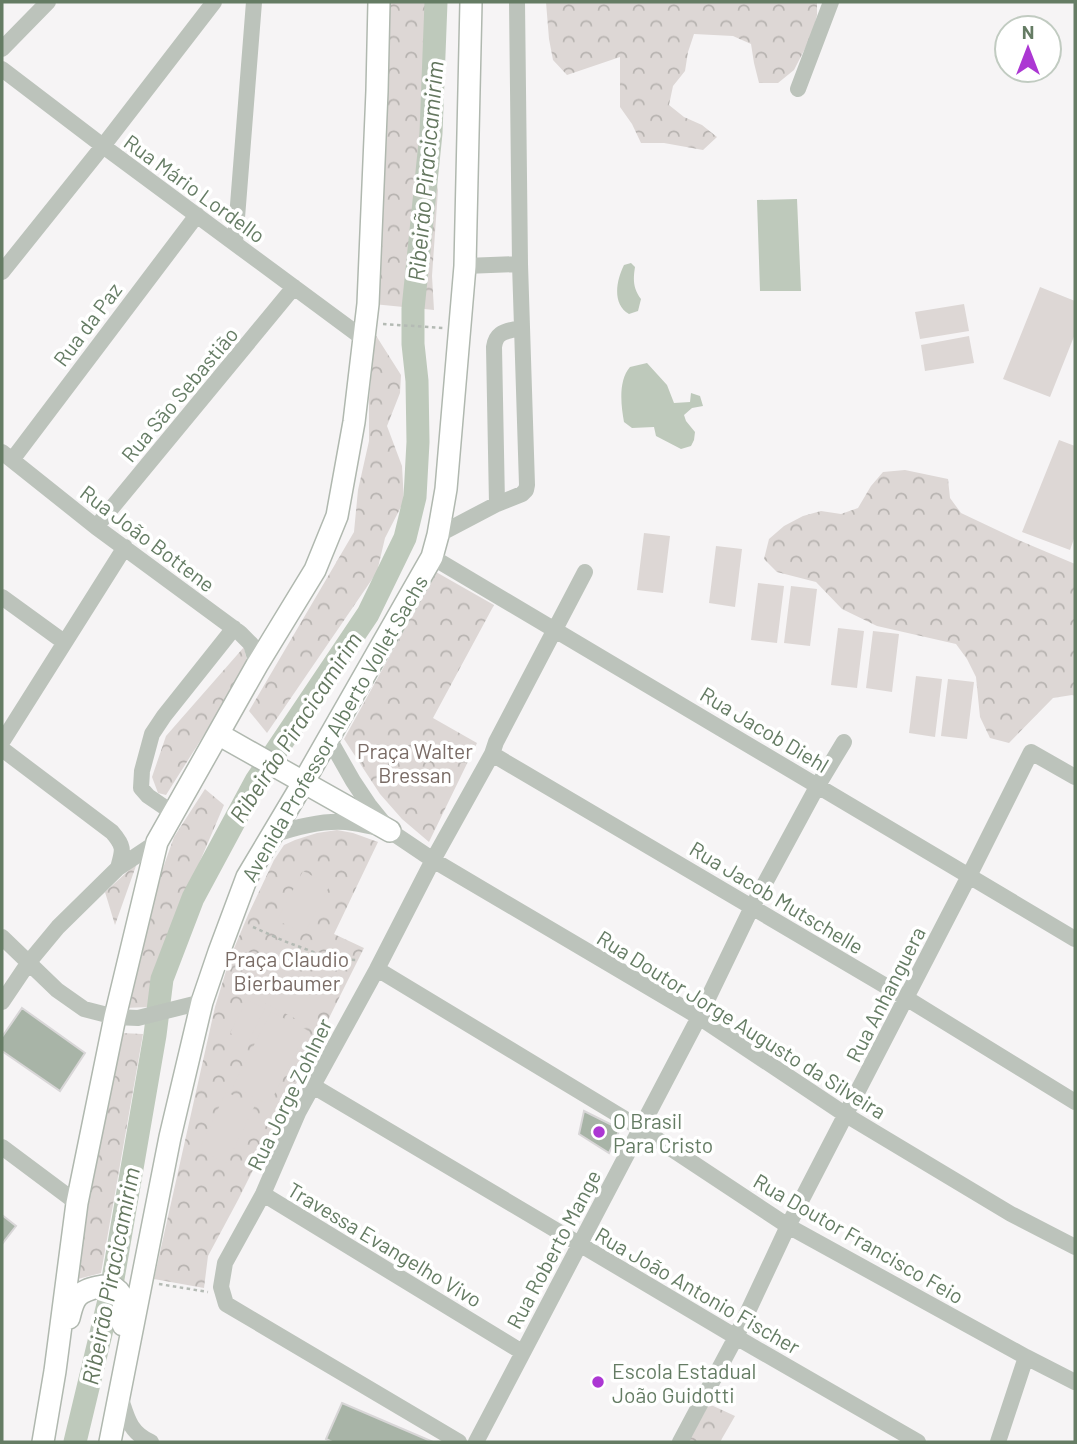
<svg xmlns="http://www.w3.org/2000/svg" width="1077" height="1444" font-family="Barlow,sans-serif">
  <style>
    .forest { fill: url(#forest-crowns) }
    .garden { fill: #ddd7d5 }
    .water { fill: #bec9bb }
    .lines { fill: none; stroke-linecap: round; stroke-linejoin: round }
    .river { stroke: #bec9bb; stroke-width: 23 }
    .building { fill: #a8b4a7; stroke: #d8d6d7; stroke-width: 2 }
    .major-casing { stroke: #b0b8af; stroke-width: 24 }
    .path { stroke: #b4bab4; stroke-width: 2.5; stroke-dasharray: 3.5 3.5; stroke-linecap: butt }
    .minor { stroke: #bcc3bb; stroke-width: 16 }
    .major { stroke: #fff; stroke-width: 21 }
    .poi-dot { fill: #ac37d3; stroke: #fff; stroke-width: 2.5 }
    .labels { text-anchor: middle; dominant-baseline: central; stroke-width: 7; stroke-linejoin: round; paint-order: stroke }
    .street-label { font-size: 21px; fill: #657c64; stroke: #fff }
    .park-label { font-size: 21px; fill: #7a6c66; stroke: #fff }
    .poi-label { font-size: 21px; fill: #657c64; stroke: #fff; text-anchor: start }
    .water-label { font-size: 23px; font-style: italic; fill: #64775f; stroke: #fff }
  </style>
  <defs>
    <pattern id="forest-crowns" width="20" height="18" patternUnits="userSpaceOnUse" patternTransform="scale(1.75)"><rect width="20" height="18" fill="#ddd7d5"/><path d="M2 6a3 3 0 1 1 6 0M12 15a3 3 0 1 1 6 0" fill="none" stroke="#b7b3b0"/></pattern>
  </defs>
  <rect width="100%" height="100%" fill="#f6f4f5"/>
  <path class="forest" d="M383,2h48l-5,127 12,61 -6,86 2,34 -61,-6z
    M546,2h271v13l-5,20 -18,35 -16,13h-19l-5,-20 -3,-19 -18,-8 -39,-2 -6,18 -3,19 -12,15 -4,19 15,12 18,8 15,12 -14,13 -39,-7h-23l-9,-19 -12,-17v-50l-53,18 -14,-15 -4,-21z
    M375,334l26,41 -1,18 -13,33 15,40 2,35 -19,37 -8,34 -110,161 -18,-22 105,-179 4,-42 11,-49v-41z
    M905,470l43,9 2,19 11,15 55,26 59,25v132l-3,-1 -19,3 -44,45 -19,-5 -10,-21 -4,-40 -9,-18 -11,-15 -79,-18 -35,-17 -26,-27 -39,-10 -13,-13 5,-20 15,-13 19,-10 18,-5 20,3 17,-6 13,-22 12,-14z
    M436,572l58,33 -61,113 44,25 -48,99 -27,-23 -22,-25 -36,-55z
    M244,647l4,18 -82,130 -8,-2 -6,-16 14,-41z
    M205,789l19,16 -68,159 -7,43 -24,1 32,-123 17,-48z
    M337,830l16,3 25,9 -44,92 30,14 -126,252 -30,56 -4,32 -50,-9 61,-272 15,-49 18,-43 26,-55 10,-15 11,-5 22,-7z
    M137,863l-22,62 -10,-33z
    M121,1033l22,1 -42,239 -27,7z
    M709,1404l26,12 -15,26h-32z"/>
  <path class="garden" d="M1040,287l35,14v33l-25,63 -47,-18z
    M964,304l5,27 -49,8 -5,-27z
    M969,336l5,27 -49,8 -4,-26z
    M1059,440l16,6v90l-5,14 -48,-18z
    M644,533l26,3 -7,57 -26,-3z
    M716,546l26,3 -7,58 -26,-4z
    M758,583l26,3 -7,57 -26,-3z
    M791,586l26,3 -7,57 -26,-3z
    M838,628l26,3 -7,57 -26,-3z
    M873,631l26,3 -7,58 -26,-4z
    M916,676l26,3 -7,58 -26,-4z
    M948,679l26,3 -7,57 -26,-3z
    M303,871l27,14 -26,49 -27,-14z
    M258,958l67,33 -17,34 -67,-34z
    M247,1000l18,9 -17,33 -18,-9z
    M271,1012l36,18 -38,75 -36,-19z
    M226,1092l29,13 -28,58 -28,-13z"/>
  <path class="water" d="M797,199l4,92h-41l-3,-91z
    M631,263l4,4c-2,13 -2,21 6,32l-3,12 -9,3c-17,-10 -13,-33 -5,-49z
    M647,363l20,22 7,18 16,-1 1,-9 9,3 3,10 -11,2 -8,7 2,6 9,11 -1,8 -3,6 -10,3 -25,-13 -2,-9 -22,1 -8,-6c-3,-17 -6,-41 6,-55z"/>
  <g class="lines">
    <path class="river" d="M75,1442l35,-146 45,-261 7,-56 31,-81 63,-117 112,-167 37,-76 10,-41 3,-55 -1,-61 -4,-37v-35l18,-176 5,-131"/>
  </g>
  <path class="building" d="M22,1008l63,45 -25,38 -58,-40v-14z
    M584,1111l36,18 -11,24 -30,-19z
    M2,1215l14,11 -14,18z
    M342,1403l91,39h-101l-6,-3z"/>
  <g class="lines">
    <g class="major-casing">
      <path id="major" d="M218,734l172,97
        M69,1318c2,-7 3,-15 8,-21 5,-6 13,-8 21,-10 27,-6 27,18 25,38
        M43,1442l12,-71 22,-168 38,-186 42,-175 100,-177 58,-95 22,-54 17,-94 14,-118 9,-213 2,-89
        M110,1442l60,-305 32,-135 17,-50 28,-75 56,-94 129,-226 6,-22 8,-46 19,-223 6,-264"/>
    </g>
    <path class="path" d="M383,324l60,4
      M253,927l31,14 48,18 25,1
      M159,1284l49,8"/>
    <path class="minor" d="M2,49l46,-47
      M2,69l101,77 261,193
      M798,89l33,-87
      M235,243l19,-241
      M465,266l55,-2
      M2,272l101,-126 111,-144
      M2,452l94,75 144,106 11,11 6,21
      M12,460l185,-245
      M497,504l-3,-157c2,-17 14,-15 28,-20
      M96,527l198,-240
      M438,535l59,-31 25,-10 4,-4 1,-5 -7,-221 -3,-262
      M432,557l643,382
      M2,597l62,45
      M328,737l25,44 16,24 21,26 43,29 266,157 147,98 165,99 64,33
      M2,742l123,-195
      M2,749l110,83c13,15 11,18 6,36
      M492,754l414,244 169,104
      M173,813l-25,-17 -7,-8 1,-17 10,-37 12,-18 70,-88
      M273,835c23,-8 48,-15 73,-13 9,1 19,3 28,5
      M2,937l55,53 27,19 31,8 23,1 64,-16
      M377,969l263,159 148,98 238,131 49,25
      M2,1002l27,-40 29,-35 60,-59 39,-26
      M313,1086l423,251 182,105
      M2,1147l75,56
      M263,1194l259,158
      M120,1396c7,21 9,36 31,46
      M459,1442l-233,-138 -5,-17 4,-24 38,-69 35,-81 79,-144 56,-109 59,-106 4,-12 89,-170
      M476,1442l223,-425 53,-110 66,-122 26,-43
      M680,1442l56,-105 52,-111 181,-350 62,-124 44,25
      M998,1442l28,-85"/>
    <use href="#major" class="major"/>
  </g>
  <g class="poi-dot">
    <circle cx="599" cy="1132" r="7"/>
    <circle cx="598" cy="1382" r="7"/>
  </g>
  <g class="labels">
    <g class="street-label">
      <text transform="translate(195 188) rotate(36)">Rua Mário Lordello</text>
      <text transform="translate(87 324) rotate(-53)">Rua da Paz</text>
      <text transform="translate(179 394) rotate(-50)">Rua São Sebastião</text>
      <text transform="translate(148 538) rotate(37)">Rua João Bottene</text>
      <text transform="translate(334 728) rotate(-60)">Avenida Professor Alberto Vollet Sachs</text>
      <text transform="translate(765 729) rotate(31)">Rua Jacob Diehl</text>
      <text transform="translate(777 897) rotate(31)">Rua Jacob Mutschelle</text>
      <text transform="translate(885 994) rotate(-63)">Rua Anhanguera</text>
      <text transform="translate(742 1024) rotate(32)">Rua Doutor Jorge Augusto da Silveira</text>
      <text transform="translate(289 1094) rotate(-64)">Rua Jorge Zohlner</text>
      <text transform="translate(859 1238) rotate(30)">Rua Doutor Francisco Feio</text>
      <text transform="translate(385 1244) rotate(31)">Travessa Evangelho Vivo</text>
      <text transform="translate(553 1249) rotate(-62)">Rua Roberto Mange</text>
      <text transform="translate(698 1290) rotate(30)">Rua João Antonio Fischer</text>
    </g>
    <g class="park-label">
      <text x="415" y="750">Praça Walter<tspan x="415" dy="24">Bressan</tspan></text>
      <text x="287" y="958">Praça Claudio<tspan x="287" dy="24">Bierbaumer</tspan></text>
    </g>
    <g class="poi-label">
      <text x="613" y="1120">O Brasil<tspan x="613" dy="24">Para Cristo</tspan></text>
      <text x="612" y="1370">Escola Estadual<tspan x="612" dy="24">João Guidotti</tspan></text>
    </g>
    <g class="water-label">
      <text transform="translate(425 171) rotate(-85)">Ribeirão Piracicamirim</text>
      <text transform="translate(295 727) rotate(-57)">Ribeirão Piracicamirim</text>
      <text transform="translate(110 1276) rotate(-79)">Ribeirão Piracicamirim</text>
    </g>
  </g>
  <rect width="1077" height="1444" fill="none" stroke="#657c64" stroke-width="7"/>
  <g transform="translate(1028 49)"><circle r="33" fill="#ffffff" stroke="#c1cbc1" stroke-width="2"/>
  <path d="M0-5L12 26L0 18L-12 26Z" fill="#ac37d3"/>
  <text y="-10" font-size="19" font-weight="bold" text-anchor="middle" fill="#657c64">N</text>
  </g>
</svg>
